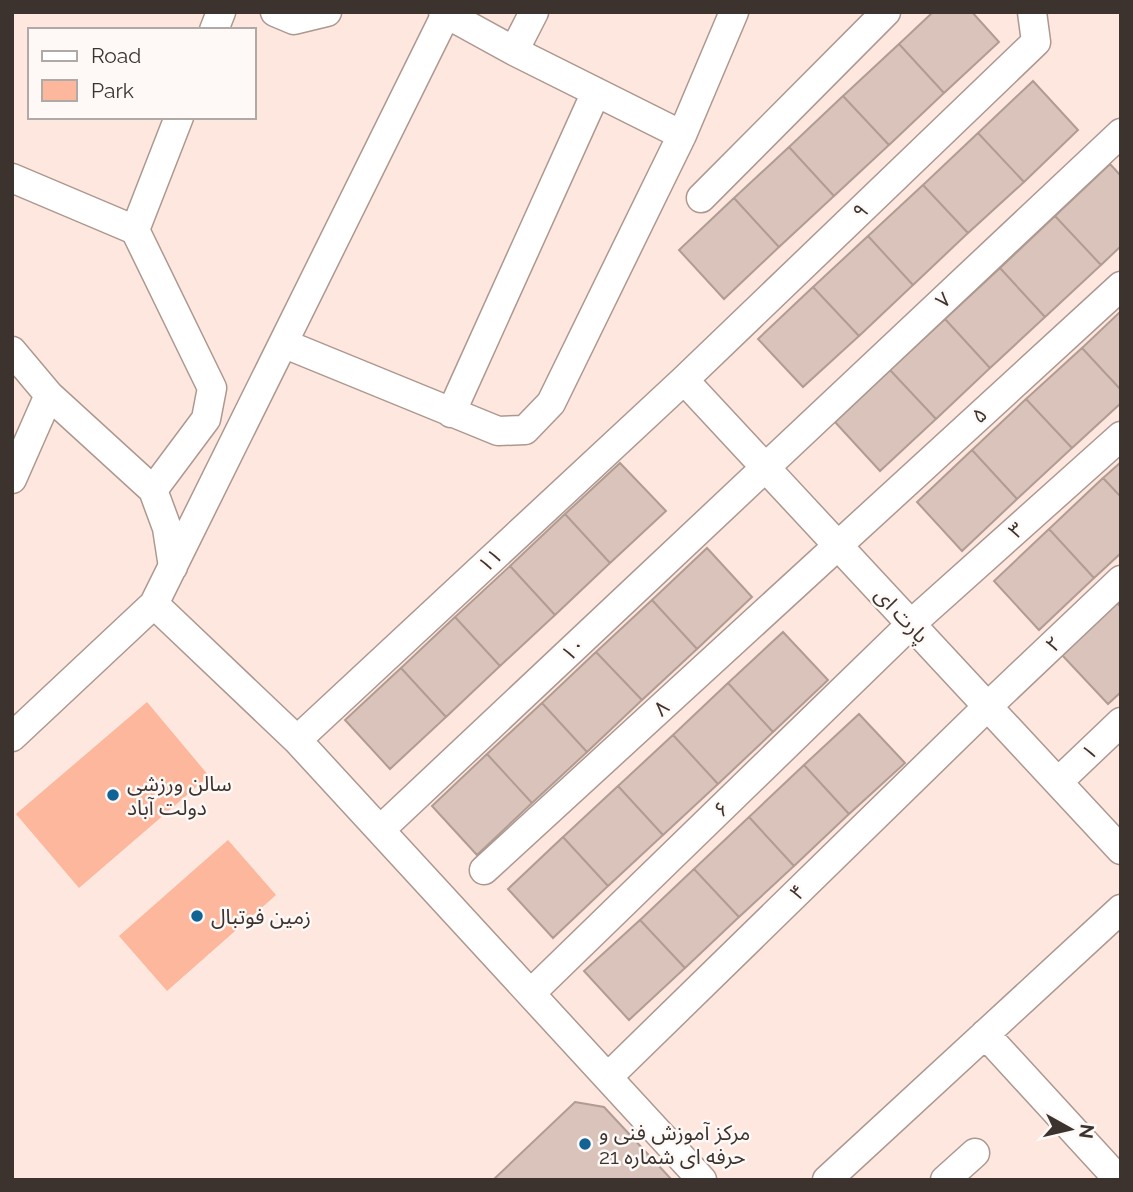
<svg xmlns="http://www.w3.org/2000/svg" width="1133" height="1192" font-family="Raleway,'Noto Sans Arabic',sans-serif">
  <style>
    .green { fill: #fcb79c }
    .building { fill: #d9c3ba; stroke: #b19c94; stroke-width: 2 }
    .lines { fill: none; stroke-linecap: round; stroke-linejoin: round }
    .minor-casing { stroke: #ad9890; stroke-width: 31 }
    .minor { stroke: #fff; stroke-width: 28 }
    .poi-dot { fill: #116395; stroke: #fef9f7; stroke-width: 2.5 }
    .labels { text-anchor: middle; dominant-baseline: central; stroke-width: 5; stroke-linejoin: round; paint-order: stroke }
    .street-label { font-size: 21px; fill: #3c332f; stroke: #fef9f7 }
    .poi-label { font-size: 21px; fill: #3c332f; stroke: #fef9f7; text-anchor: start }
  </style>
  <rect width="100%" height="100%" fill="#fee7de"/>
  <path class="green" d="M147,702l62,74 -130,112 -63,-74z
    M228,840l48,55 -109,96 -48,-55z"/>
  <path class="building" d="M933,12h39l27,30 -55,51 -45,-49z
    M899,44l45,49 -55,52 -46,-49z
    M1033,81l45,49 -54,52 -46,-49z
    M843,96l46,49 -55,51 -45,-49z
    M978,133l46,49 -56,51 -45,-48z
    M789,147l45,49 -55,51 -45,-49z
    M1110,164l11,12v70l-20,19 -46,-49z
    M923,185l45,48 -55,52 -45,-49z
    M734,198l45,49 -55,52 -45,-49z
    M1055,216l46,49 -56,52 -45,-49z
    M868,236l45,49 -54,51 -46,-49z
    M1000,268l45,49 -55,51 -45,-49z
    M813,287l46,49 -56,51 -45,-48z
    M1121,311v79l-39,-42z
    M945,319l45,49 -54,51 -46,-49z
    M1082,348l39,42v13l-49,45 -46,-49z
    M890,370l46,49 -56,52 -45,-49z
    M1026,399l46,49 -55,51 -45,-49z
    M972,450l45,49 -55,52 -45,-49z
    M1121,462v35l-18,-19z
    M620,463l46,48 -56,52 -45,-49z
    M1103,478l18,19v56l-27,25 -45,-49z
    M565,514l45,49 -55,52 -45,-49z
    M1049,529l45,49 -55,52 -45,-49z
    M707,548l45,49 -55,52 -45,-49z
    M510,566l45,49 -55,51 -45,-49z
    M652,600l45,49 -55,51 -46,-48z
    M1117,603l4,4v85l-13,12 -46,-49z
    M455,617l45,49 -54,51 -45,-49z
    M783,632l45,48 -55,52 -45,-49z
    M596,652l46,48 -55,52 -45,-49z
    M401,668l45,49 -56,52 -45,-49z
    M728,683l45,49 -55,52 -45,-49z
    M542,703l45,49 -55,51 -45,-49z
    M859,714l46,49 -56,51 -45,-49z
    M673,735l45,49 -55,51 -45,-49z
    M487,754l45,49 -55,52 -45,-49z
    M804,765l45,49 -55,52 -45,-49z
    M618,786l45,49 -55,51 -45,-49z
    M749,817l45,49 -55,51 -45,-48z
    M563,837l45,49 -55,52 -45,-49z
    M694,869l45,48 -54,51 -45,-48z
    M640,920l45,48 -56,52 -45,-49z
    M575,1102l29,5 68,73h-179z"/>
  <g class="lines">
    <g class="minor-casing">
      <path id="minor" d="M275,12l19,8 33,-8
        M443,12l71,39 20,-39
        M214,30l7,-18
        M514,51l82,41
        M12,178l123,52
        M701,198l185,-186
        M285,344l213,87 27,-1 26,-27 131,-268 52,-123
        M12,351l37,44 104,95 14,38 6,39
        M684,380l437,470
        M451,413l145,-321 86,43
        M12,479l37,-84
        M153,490l53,-71 6,-31 -77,-158 44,-113
        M154,604l143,136 405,440
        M12,737l142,-133 292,-590
        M297,740l387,-360 352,-338 -4,-30
        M1058,782l63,-60
        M380,830l741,-697
        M484,870l637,-584
        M531,993l380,-369 210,-188
        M985,1034l134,146
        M608,1077l378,-369 135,-128
        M827,1180l294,-271
        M945,1180l30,-27"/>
    </g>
    <use href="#minor" class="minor"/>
  </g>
  <g class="poi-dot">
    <circle cx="113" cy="795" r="7"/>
    <circle cx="197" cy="916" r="7"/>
    <circle cx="585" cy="1144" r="7"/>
  </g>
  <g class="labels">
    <g class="street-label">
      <text transform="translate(860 211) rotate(-44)">۹</text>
      <text transform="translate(943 300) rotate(-43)">۷</text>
      <text transform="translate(979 415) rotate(-43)">۵</text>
      <text transform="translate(1016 530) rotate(-42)">۳</text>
      <text transform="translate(490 560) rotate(-43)">۱۱</text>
      <text transform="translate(902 615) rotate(47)">پارت ای</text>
      <text transform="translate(1053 644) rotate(-43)">۲</text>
      <text transform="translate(573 649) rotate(-43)">۱۰</text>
      <text transform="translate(661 708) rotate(-43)">۸</text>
      <text transform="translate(1089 752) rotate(-44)">۱</text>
      <text transform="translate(721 809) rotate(-44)">۶</text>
      <text transform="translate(797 892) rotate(-44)">۴</text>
    </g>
    <g class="poi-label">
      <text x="127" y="783">سالن ورزشی<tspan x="127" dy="24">دولت آباد</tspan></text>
      <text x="211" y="916">زمین فوتبال</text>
      <text x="599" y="1132">مرکز آموزش فنی و<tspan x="599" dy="24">حرفه ای شماره 21</tspan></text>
    </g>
  </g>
  <rect width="1133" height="1192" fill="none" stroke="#3c332f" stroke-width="28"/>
  <rect x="28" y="28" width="228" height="91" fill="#fef9f7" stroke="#b0aaa7" stroke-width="2"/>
  <rect x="42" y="51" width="35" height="10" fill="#ffffff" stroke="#b0aaa7" stroke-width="2"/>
  <text x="91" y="63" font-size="21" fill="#3c332f">Road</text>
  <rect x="42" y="80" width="35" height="21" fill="#fcb79c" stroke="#b0aaa7" stroke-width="2"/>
  <text x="91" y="98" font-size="21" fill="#3c332f">Park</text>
  <g transform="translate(1070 1129) rotate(98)" stroke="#fef9f7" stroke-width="5" paint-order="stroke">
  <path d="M0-5L12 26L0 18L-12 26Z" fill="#3c332f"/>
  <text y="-10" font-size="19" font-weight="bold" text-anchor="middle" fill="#3c332f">N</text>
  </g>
</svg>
